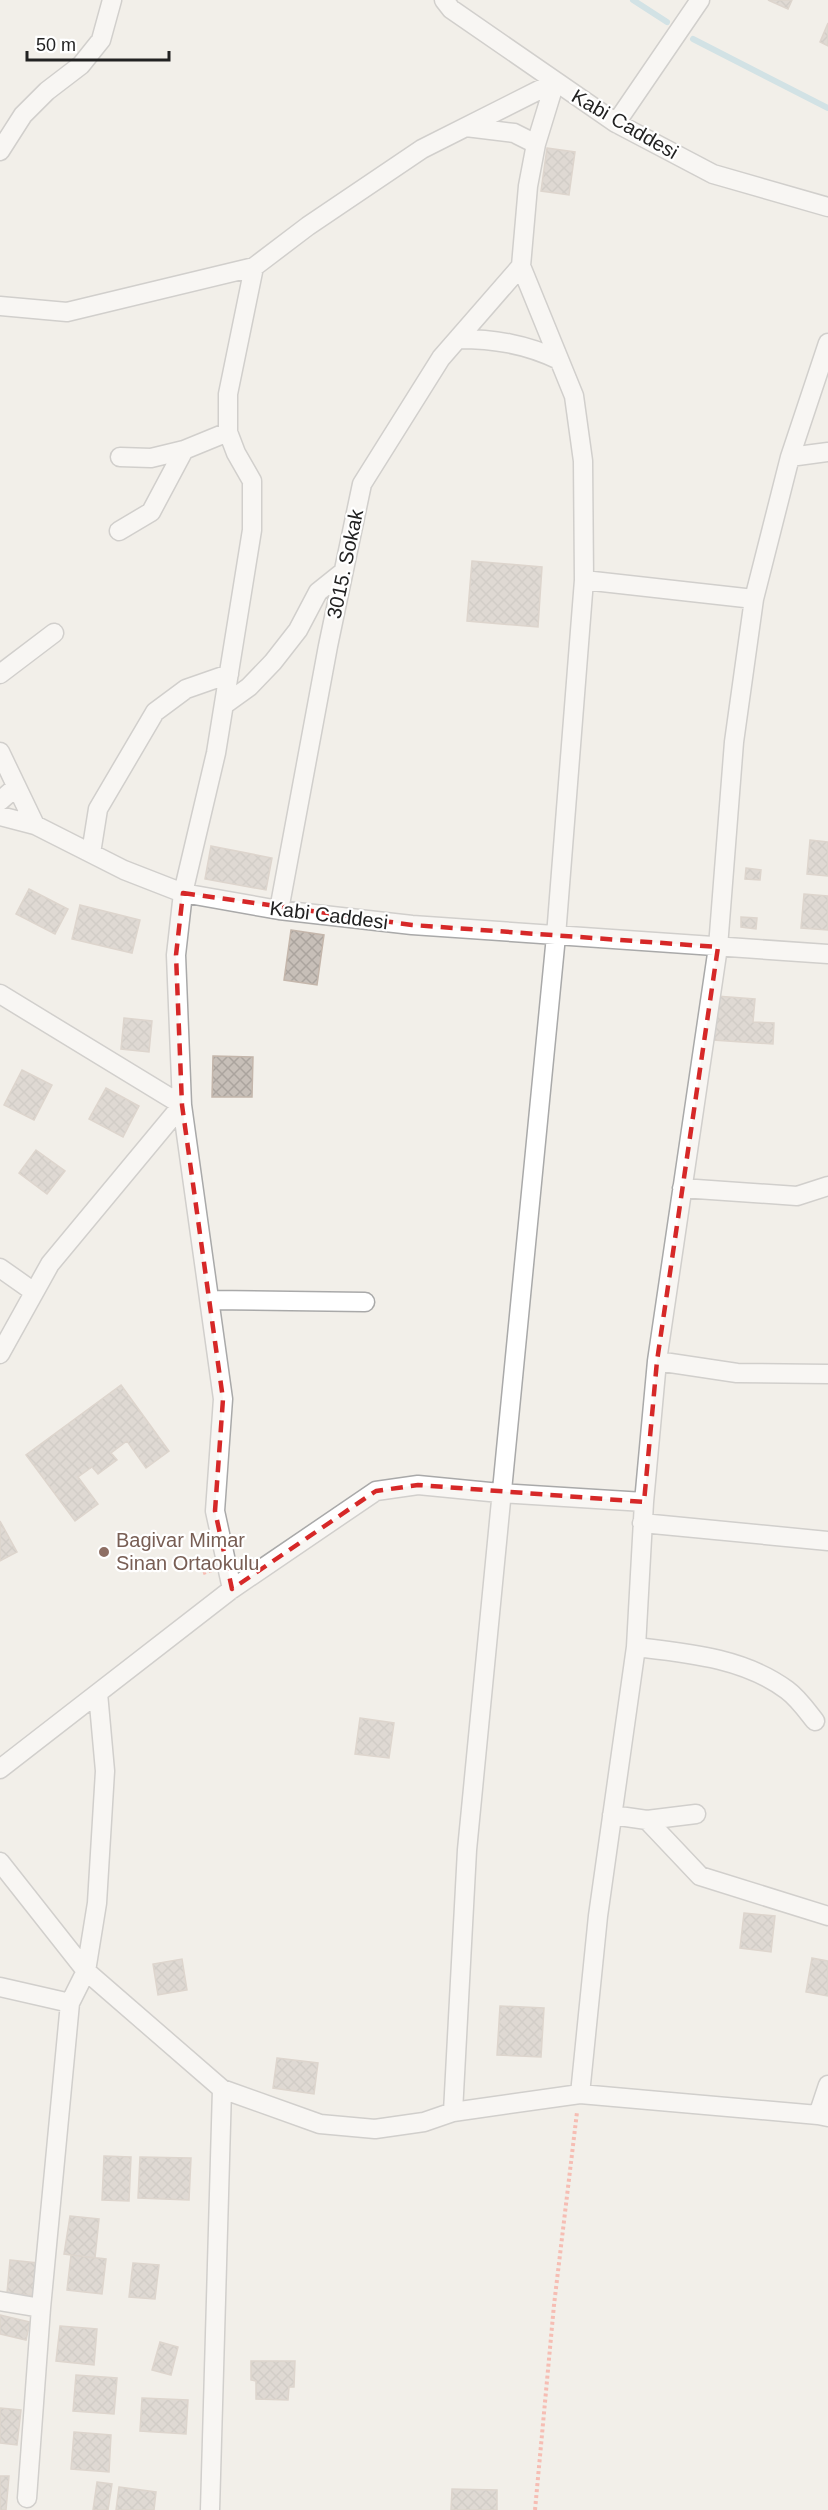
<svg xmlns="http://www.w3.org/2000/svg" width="828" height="2510" font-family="Arial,sans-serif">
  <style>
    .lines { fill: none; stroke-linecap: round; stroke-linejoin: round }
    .stream { stroke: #aad3df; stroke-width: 6 }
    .building { fill: url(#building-cross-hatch); stroke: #c4b6ab; stroke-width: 1.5 }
    .minor-casing { stroke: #a9a9a9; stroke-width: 21 }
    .path { stroke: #fa8072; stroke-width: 4; stroke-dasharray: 3 3; stroke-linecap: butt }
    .minor { stroke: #fff; stroke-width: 18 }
    .marked { fill: none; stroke: #d62828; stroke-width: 4.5; stroke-dasharray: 12 8; stroke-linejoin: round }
    .education-dot { fill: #8d6e63; stroke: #fff; stroke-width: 2 }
    .labels { text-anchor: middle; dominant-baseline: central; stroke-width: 4.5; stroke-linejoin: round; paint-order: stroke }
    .street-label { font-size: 20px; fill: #222; stroke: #fff }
    .education-label { font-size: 20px; fill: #785e54; stroke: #fff; text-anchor: start }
  </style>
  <defs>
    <pattern id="building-cross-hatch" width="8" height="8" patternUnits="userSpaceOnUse" patternTransform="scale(1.5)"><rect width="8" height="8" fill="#c7bfb8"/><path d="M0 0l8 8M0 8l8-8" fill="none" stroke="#aba49e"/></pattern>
  </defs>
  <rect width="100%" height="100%" fill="#f2efe9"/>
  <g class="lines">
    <path class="stream" d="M633,0l34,22
      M693,39l135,69"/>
  </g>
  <path class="building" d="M768,0h24l-4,9z
    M828,23v23l-8,-4z
    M547,148l28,4 -6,43 -28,-4z
    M472,561l70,6 -4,60 -71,-6z
    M810,840l18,2v34l-21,-2z
    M211,846l61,12 -6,32 -61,-11z
    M746,868l15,2 -1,10 -15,-1z
    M29,889l39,20 -13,25 -39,-20z
    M804,894l24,2v34l-27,-2z
    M80,905l60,15 -8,33 -60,-14z
    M741,917l16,1 -1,11 -15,-2z
    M291,930l33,5 -7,50 -33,-5z
    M716,996l39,3 -2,23 21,1 -1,21 -60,-4z
    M124,1018l28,3 -3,31 -28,-3z
    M213,1056l40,1 -1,40h-40z
    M22,1070l30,15 -18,35 -30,-15z
    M106,1088l33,18 -16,31 -34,-18z
    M36,1150l29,21 -18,23 -28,-21z
    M121,1385l48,66 -23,17 -19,-27 -16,12 6,7 -19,14 -6,-7 -14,10 20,27 -23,17 -49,-66z
    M0,1521l17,31 -17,9z
    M360,1718l34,5 -5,35 -34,-4z
    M744,1913l31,3 -4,36 -31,-4z
    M812,1958l16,3v35l-22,-4z
    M182,1959l5,31 -29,5 -5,-31z
    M500,2006l44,2 -3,49 -44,-2z
    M277,2058l41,5 -4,31 -41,-6z
    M104,2156l27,1 -2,44 -27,-1z
    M140,2157l51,1 -2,42 -51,-2z
    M70,2216l29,3 -4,39 -31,-4z
    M71,2255l35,4 -4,35 -35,-4z
    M10,2260l28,3 -2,33 -29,-3z
    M133,2263l26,2 -4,34 -26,-2z
    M0,2315l30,7 -4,18 -26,-6z
    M60,2326l37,3 -3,36 -38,-4z
    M160,2342l18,5 -7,28 -19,-5z
    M251,2361h44l-1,26h-5l-1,13 -32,-1v-18l-5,-1z
    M76,2375l41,3 -3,36 -41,-3z
    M142,2398l46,2 -2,34 -46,-3z
    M0,2408l21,2 -4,35 -17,-2z
    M74,2432l37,3 -2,37 -38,-3z
    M0,2476h9l-3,34h-6z
    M97,2482l15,2 -4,26h-15z
    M119,2487l37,5 -2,18h-38z
    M452,2489l45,1v20h-46z"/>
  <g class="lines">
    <g class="minor-casing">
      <path id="minor" d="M444,0l7,9 165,114 97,51 115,33
        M616,123l84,-123
        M466,127l48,6 22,11
        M0,151l23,-36 24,-24 34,-26 20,-25 11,-40
        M0,306l67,6 187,-45 54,-41 114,-77 133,-67
        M458,339c36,0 68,5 101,21
        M120,457l31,1 33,-8
        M790,457l38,-5
        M119,531l32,-19 33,-62 44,-18
        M584,580l170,19
        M0,674l54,-41
        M224,705l25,-18 24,-25 25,-32 20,-38 25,-20
        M0,752l35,73 89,45 59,23 96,17 133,15 416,29
        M0,801l16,-14
        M0,816l35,9
        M91,853l7,-44 57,-97 31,-23 43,-15
        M279,910l49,-264 34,-162 79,-126 80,-92
        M0,994l182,111 -132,159 -50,90
        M682,1188l115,8 31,-10
        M0,1268l34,24
        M210,1300l155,2
        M657,1361l80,12 91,1
        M642,1523l186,18
        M232,1589l-17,-78 8,-112 -41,-294 -6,-150 7,-62 33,-140 36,-223v-49l-16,-28 -8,-21v-38l26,-127
        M636,1647c51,6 108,11 151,43 11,8 20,21 28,31
        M0,1769l232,-180 144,-98 42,-6 82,8 144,9 13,-141 61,-414 16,-205 20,-143 36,-142 38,-114
        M612,1815l35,5 49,-6
        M647,1820l53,56 128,40
        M0,1862l86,109 136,118 98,35 55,5 49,-7 29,-10 127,-18 238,21 10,2
        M0,1987l70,16 16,-32 11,-68 8,-132 -7,-78
        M580,2094l18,-178 38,-269 8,-145
        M453,2112l14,-262 89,-914 28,-356 -1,-119 -9,-65 -53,-130 7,-80 8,-42 19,-62
        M818,2115l10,-30
        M0,2301l41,7
        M27,2498l14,-190 29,-305
        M210,2510l12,-421"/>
    </g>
    <path class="path" d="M203,1573l9,-3
      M535,2510l19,-205 23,-193"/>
    <use href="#minor" class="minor"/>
  </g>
  <path d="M0 0H828V2510H0ZM183,893l229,32 306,22 -61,414 -13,141 -226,-17 -42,6 -144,98 -17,-78 8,-112 -41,-294 -6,-150z" fill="#f2efe9" fill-opacity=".55" fill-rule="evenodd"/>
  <path class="marked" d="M183,893l229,32 306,22 -61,414 -13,141 -226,-17 -42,6 -144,98 -17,-78 8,-112 -41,-294 -6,-150z"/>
  <circle class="education-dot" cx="104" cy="1552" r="6"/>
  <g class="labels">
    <g class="street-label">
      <text transform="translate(625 124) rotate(30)">Kabi Caddesi</text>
      <text transform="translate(345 564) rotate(-78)">3015. Sokak</text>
      <text transform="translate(329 915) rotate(7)">Kabi Caddesi</text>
    </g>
    <g class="education-label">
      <text x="116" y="1540">Bagivar Mimar<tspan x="116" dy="23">Sinan Ortaokulu</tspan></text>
    </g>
  </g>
  <path d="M27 51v9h142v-9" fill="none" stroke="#222222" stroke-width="3"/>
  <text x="36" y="51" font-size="18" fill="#222222" stroke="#ffffff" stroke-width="4.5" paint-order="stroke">50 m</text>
</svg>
